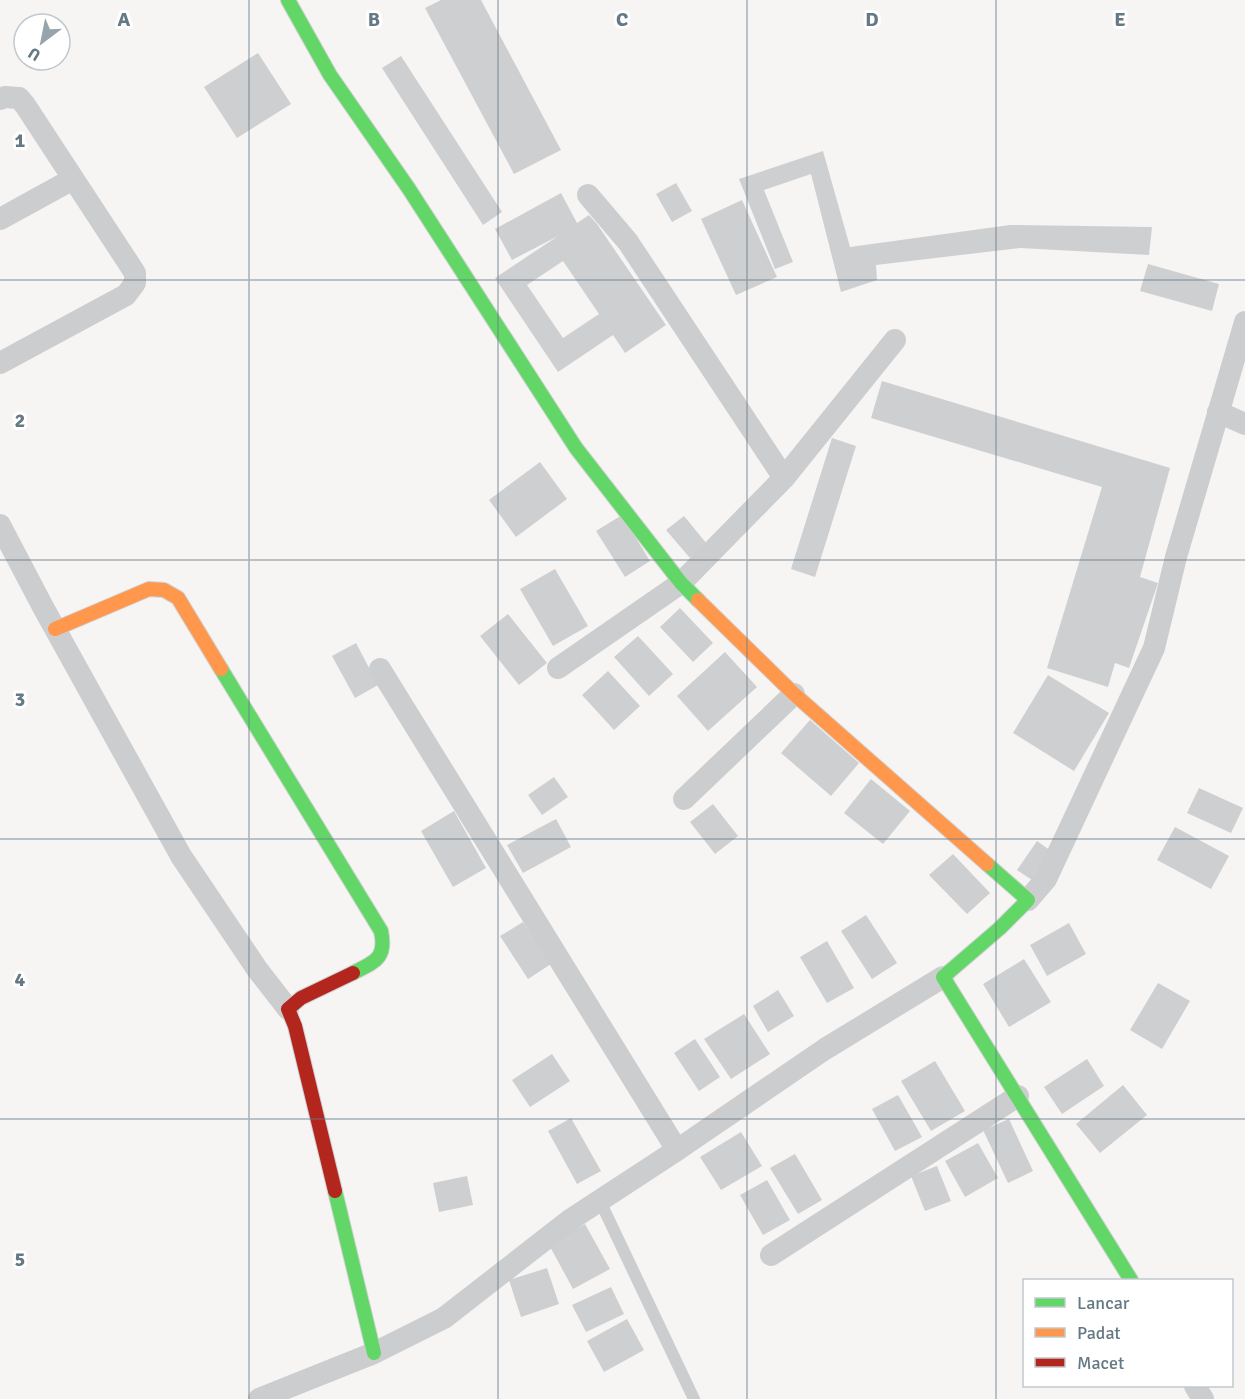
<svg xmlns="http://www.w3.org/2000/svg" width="1245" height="1399" font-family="Signika,sans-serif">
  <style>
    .building { fill: #cecfd0; fill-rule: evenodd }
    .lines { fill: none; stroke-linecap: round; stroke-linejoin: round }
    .fast-casing { stroke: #d1d2d3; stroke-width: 16 }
    .slow-casing { stroke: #d1d2d3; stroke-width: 16 }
    .jam-casing { stroke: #d1d2d3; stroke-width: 16 }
    .lane { stroke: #cccdce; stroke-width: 12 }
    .street { stroke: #cccdce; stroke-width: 22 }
    .fast { stroke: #63d668; stroke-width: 14 }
    .slow { stroke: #ff974d; stroke-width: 14 }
    .jam { stroke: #b3261e; stroke-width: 14 }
    .grid { fill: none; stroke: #657985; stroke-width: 1.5; stroke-opacity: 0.55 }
    .grid-label { font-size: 20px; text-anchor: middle; font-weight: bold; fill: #657985; stroke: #fff; stroke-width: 6; stroke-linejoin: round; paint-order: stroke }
  </style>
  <rect width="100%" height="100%" fill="#f6f5f4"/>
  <path class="building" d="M441,0h40l80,150 -47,24 -89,-166z
    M258,53l33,51 -54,34 -33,-51z
    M401,56l101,156 -19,13 -101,-157z
    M823,151l27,96 160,-22 142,2 -3,28 -129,-7 -144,17 1,15 -36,12 -30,-118 -47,16 29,72 -18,7 -36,-90z
    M676,183l16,28 -20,11 -16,-28z
    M561,193l16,30 12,-8 8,9 69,101 -41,28 -12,-18 -55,37 -63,-94 63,-42 -46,24 -17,-31zM563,261l36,53 -36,24 -36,-53z
    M742,200l35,77 -41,18 -35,-76z
    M1148,264l71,20 -7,27 -72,-20z
    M882,381l288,87 -30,109 18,6 -29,85 -14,-5 -7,24 -61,-19 55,-181 -231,-69z
    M832,438l24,8 -41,131 -24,-8z
    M540,462l27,37 -51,38 -27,-37z
    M622,515l28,46 -25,16 -29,-46z
    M684,516l23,28 -17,14 -24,-28z
    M555,569l33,57 -35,20 -33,-57z
    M680,608l33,35 -20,19 -33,-35z
    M508,614l39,49 -28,22 -39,-49z
    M638,636l35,38 -24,22 -35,-39z
    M356,643l22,42 -23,13 -23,-42z
    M725,652l32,35 -49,44 -31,-35z
    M608,671l32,35 -26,24 -32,-35z
    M1048,675l61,38 -35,58 -61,-38z
    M810,720l49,43 -28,33 -50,-43z
    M554,777l14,20 -26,18 -14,-20z
    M871,779l39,32 -27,33 -39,-31z
    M1199,788l44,20 -12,25 -44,-20z
    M713,804l25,32 -23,18 -25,-32z
    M454,811l32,57 -33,19 -32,-56z
    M556,819l15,28 -48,26 -16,-28z
    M1175,827l54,29 -18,33 -54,-29z
    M1037,841l14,10 -19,29 -15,-10z
    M953,854l37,39 -23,21 -38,-39z
    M866,915l31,48 -25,16 -31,-48z
    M523,922l28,42 -23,15 -28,-43z
    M1069,923l17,31 -39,22 -17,-31z
    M827,941l27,47 -27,15 -27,-46z
    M1024,959l27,43 -42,25 -26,-43z
    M1158,983l32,18 -28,48 -32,-19z
    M778,990l16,26 -26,16 -15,-26z
    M744,1014l26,40 -39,25 -27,-40z
    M695,1039l25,38 -21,14 -25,-38z
    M552,1054l18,27 -40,26 -18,-27z
    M1087,1059l17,27 -42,28 -18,-27z
    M935,1061l30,50 -34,20 -30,-50z
    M1123,1085l24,30 -47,38 -24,-29z
    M898,1095l24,42 -27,14 -23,-42z
    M571,1118l30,53 -24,13 -29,-53z
    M1009,1119l24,52 -25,12 -25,-53z
    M741,1132l21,34 -41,24 -21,-33z
    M978,1143l20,35 -33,19 -20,-36z
    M795,1154l27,46 -24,14 -28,-46z
    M937,1166l14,35 -26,10 -14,-35z
    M467,1176l6,29 -34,7 -6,-29z
    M767,1180l23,40 -27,15 -23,-40z
    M585,1224l25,45 -37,20 -25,-46z
    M547,1268l12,36 -38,13 -12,-37z
    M611,1287l13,27 -38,18 -14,-27z
    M627,1319l17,31 -40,22 -17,-31z"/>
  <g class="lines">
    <g class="fast-casing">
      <path id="fast" d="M288,0l42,75 79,114 167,259 105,135 17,17
        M221,669l160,262c6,28 -7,31 -28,42
        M987,864l41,36 -28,28 -57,49 188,303
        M335,1191l39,162"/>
    </g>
    <g class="slow-casing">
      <path id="slow" d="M698,600l96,94 193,170
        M55,629l94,-40 15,1 14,8 43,71"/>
    </g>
    <g class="jam-casing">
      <path id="jam" d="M335,1191l-40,-165 -7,-17 13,-11 52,-25"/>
    </g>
    <path class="lane" d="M600,1201l94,198"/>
    <path class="street" d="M0,99l5,-2 14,1 6,7 110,168v10l-9,12 -126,68
      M588,195l40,47 156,236
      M0,219l73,-40
      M1218,412l27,12
      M0,525l43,82 138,249 76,113 31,40
      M558,668l123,-85 103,-105 111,-138
      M380,669l297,481 148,-101 118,-72
      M684,799l110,-105
      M1028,900l18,-21 108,-231 22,-91 69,-235
      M771,1255l247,-159
      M1195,1386l8,13
      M259,1399l115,-46 70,-35 126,-98 107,-70"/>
    <use href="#fast" class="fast"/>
    <use href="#slow" class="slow"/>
    <use href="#jam" class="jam"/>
  </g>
  <path class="grid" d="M249,0v1399M498,0v1399M747,0v1399M996,0v1399M0,280h1245M0,560h1245M0,839h1245M0,1119h1245"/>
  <g class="grid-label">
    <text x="124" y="26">A</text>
    <text x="374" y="26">B</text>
    <text x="622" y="26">C</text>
    <text x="872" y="26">D</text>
    <text x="1120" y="26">E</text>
    <text x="20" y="147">1</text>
    <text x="20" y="427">2</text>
    <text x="20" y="706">3</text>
    <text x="20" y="986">4</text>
    <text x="20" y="1266">5</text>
  </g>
  <rect x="1023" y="1279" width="210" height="108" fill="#ffffff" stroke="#c1c9ce" stroke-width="1.5"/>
  <rect x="1035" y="1298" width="30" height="9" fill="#63d668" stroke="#c1c9ce" stroke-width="1.5"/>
  <text x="1077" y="1309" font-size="18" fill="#657985">Lancar</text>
  <rect x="1035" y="1328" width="30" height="9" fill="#ff974d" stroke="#c1c9ce" stroke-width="1.5"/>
  <text x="1077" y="1339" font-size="18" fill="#657985">Padat</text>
  <rect x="1035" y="1358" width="30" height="9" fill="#b3261e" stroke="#c1c9ce" stroke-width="1.5"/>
  <text x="1077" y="1369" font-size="18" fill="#657985">Macet</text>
  <g transform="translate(42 42) rotate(212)"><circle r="28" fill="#ffffff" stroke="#c1c9ce" stroke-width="1.5"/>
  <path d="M0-4.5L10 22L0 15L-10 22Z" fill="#98a4ac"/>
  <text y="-9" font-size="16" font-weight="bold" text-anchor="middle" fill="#657985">U</text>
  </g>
</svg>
